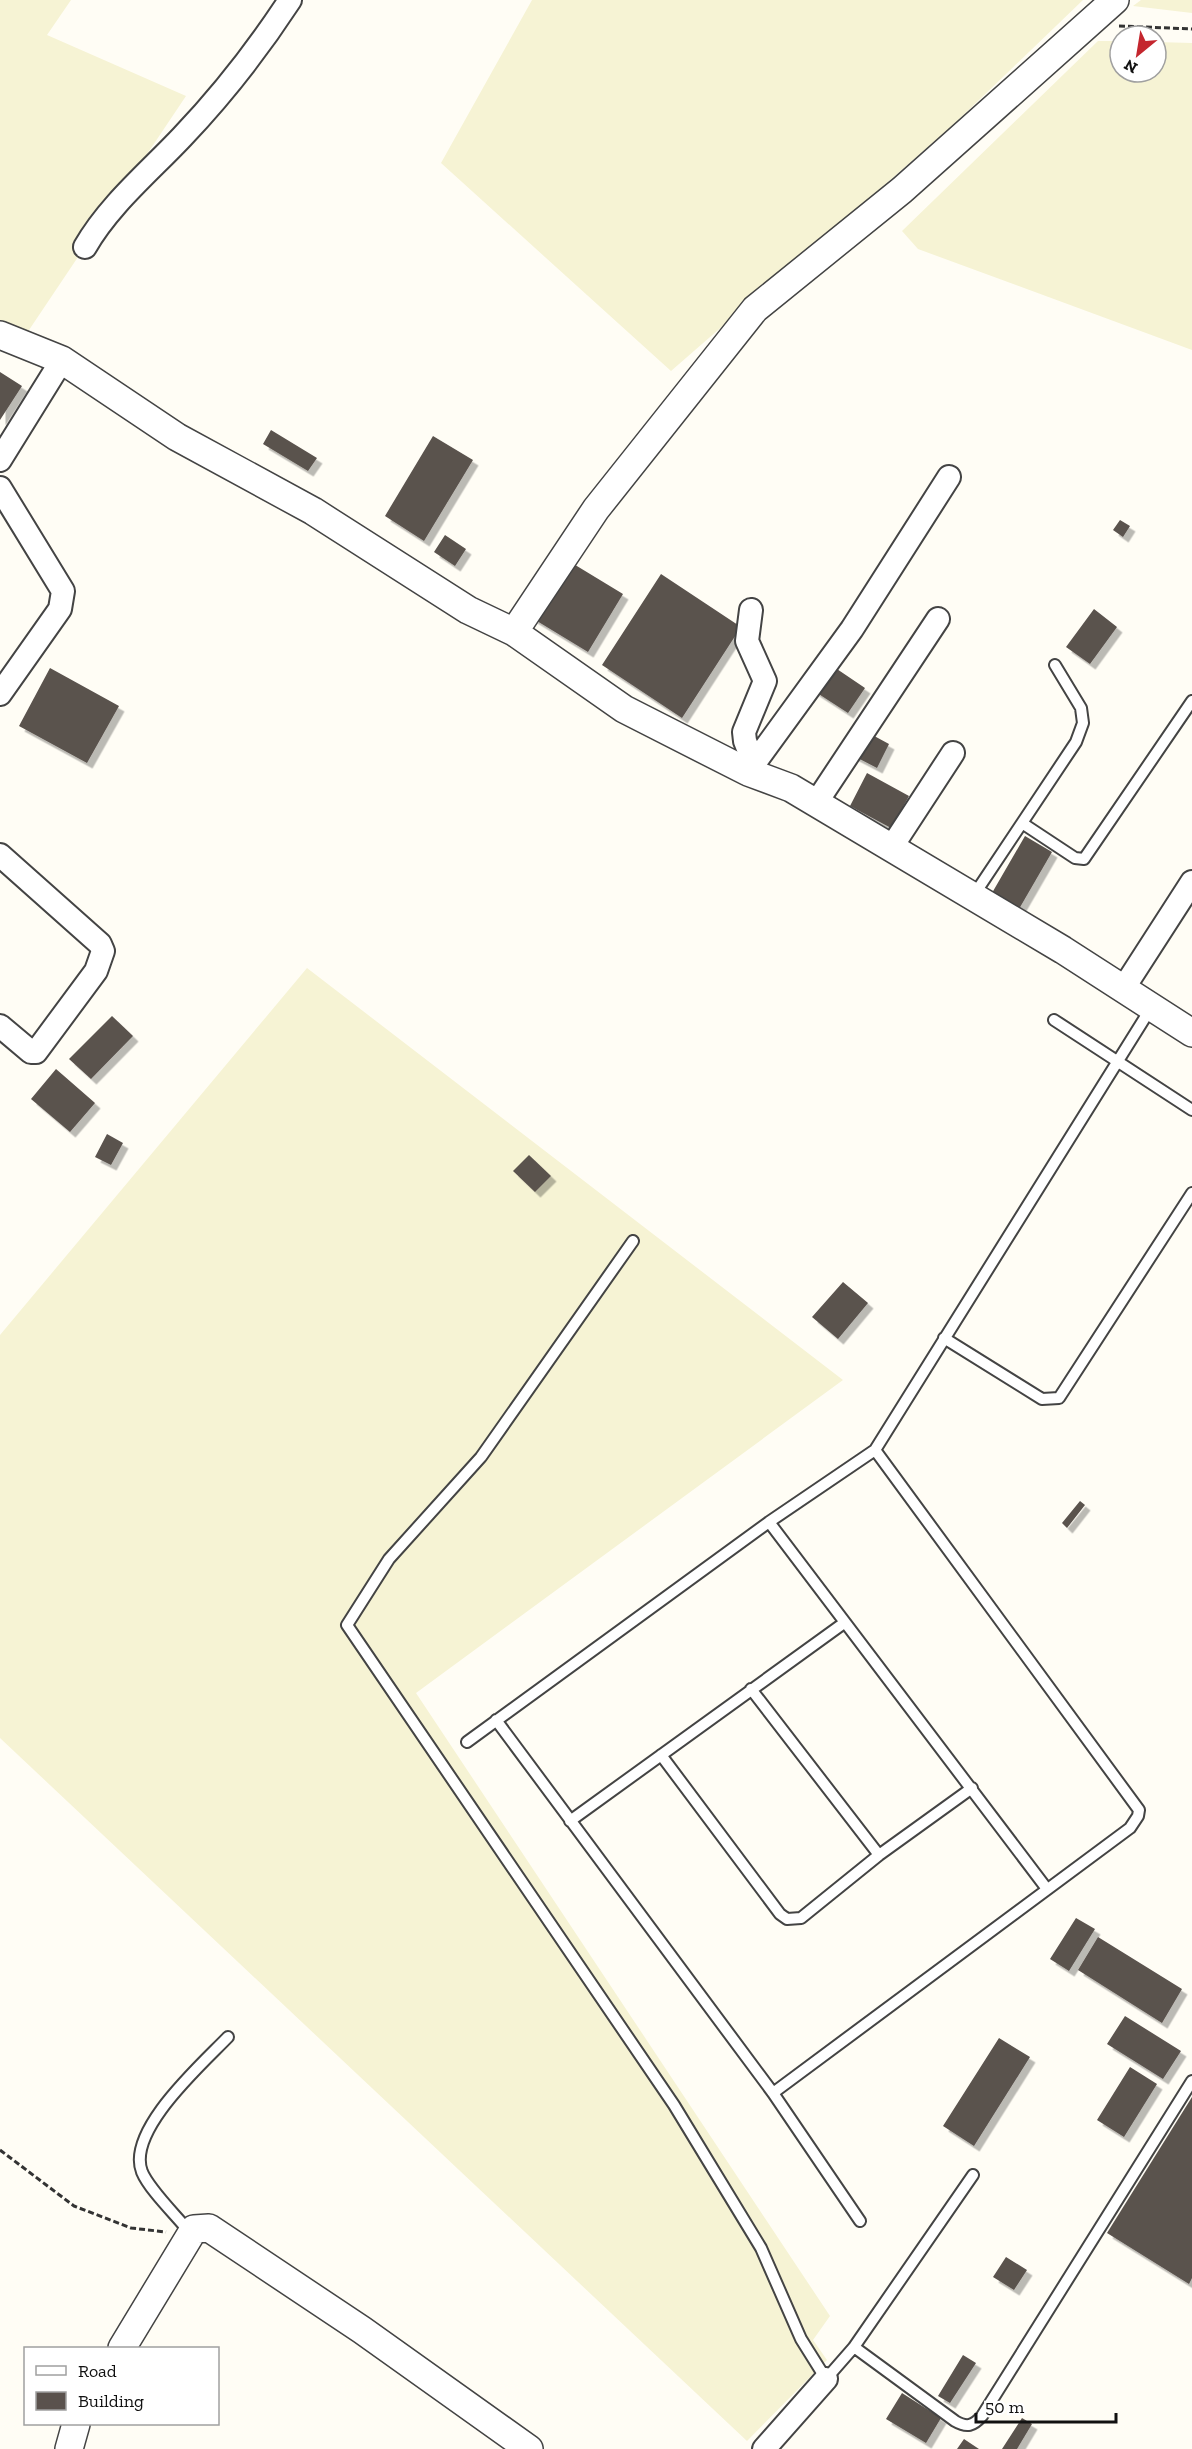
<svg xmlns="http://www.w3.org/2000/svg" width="1192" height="2449" font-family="'Zilla Slab',serif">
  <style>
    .farmland { fill: #f6f3d4 }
    .building { fill: #5a524d; filter: url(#shadow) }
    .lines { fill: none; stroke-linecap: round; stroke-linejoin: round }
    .service-casing { stroke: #444; stroke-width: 14 }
    .minor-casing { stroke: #444; stroke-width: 26 }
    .tertiary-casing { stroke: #444; stroke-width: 30 }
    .path { stroke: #333; stroke-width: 3; stroke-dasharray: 6 3; stroke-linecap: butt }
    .service { stroke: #fff; stroke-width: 10 }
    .minor { stroke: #fff; stroke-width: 22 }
    .tertiary { stroke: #fff; stroke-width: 27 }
  </style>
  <defs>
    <filter id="shadow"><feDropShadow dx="5.5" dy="5.5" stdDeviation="0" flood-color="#0004"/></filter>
  </defs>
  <rect width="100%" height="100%" fill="#fffdf5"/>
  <path class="farmland" d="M0,0h71l-24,35 139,61 -159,237 -27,-11z
    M532,0h551l-131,126 -281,245 -230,-208z
    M1141,0h51v13l-59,-7z
    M1098,41h22v31h36v-30l36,1v307l-274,-101 -16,-18z
    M307,968l536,412 -427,313 414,623 -17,24 14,20 -80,81 -747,-703v-403z"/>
  <path class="building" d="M0,372l22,14 -22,34z
    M271,430l46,28 -9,13 -45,-27z
    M433,436l40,24 -49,81 -39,-25z
    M1120,520l10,6 -7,11 -10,-7z
    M445,535l21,14 -11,17 -21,-14z
    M567,560l56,34 -35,58 -56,-34z
    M661,574l80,53 -59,91 -80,-53z
    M1094,609l23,18 -27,37 -24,-17z
    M831,665l34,23 -17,25 -34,-22z
    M50,668l69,38 -32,57 -68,-37z
    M865,731l24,13 -12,24 -25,-13z
    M867,773l42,23 -18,32 -41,-22z
    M1025,836l27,16 -33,57 -27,-16z
    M112,1016l21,20 -42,43 -22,-20z
    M56,1069l39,34 -25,29 -39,-33z
    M107,1134l16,9 -12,22 -16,-8z
    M529,1155l22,21 -16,16 -22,-21z
    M843,1282l25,21 -30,36 -26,-22z
    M1080,1501l5,4 -18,23 -5,-5z
    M1076,1918l19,11 -26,42 -19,-12z
    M1098,1937l84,52 -20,34 -84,-53z
    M1125,2016l56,35 -18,28 -56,-35z
    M999,2038l31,19 -56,89 -31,-20z
    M1130,2067l27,17 -33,53 -27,-17z
    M1192,2097v181l-3,6 -82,-51z
    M1006,2257l21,13 -13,20 -21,-13z
    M963,2355l13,8 -26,40 -12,-7z
    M902,2393l39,25 -15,25 -40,-24z
    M1022,2418l10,6 -15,25h-15z
    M964,2439l15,10h-22z"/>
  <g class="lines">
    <g class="service-casing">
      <path id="service" d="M1022,823l53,35 9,1 108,-158
        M974,895l102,-153 7,-19 -2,-15 -26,-43
        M1054,1020l138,90
        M633,1241l-152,216 -92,102 -42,66 327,480 87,143 40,91 25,40 28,-32 119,-172
        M944,1338l98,61 17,-1 133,-205
        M769,1522l278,367
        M751,1689l128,166
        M496,1720l277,373 87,128
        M467,1742l302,-220 106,-72 276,-442
        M661,1755l119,159 7,5 14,-1 78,-63 93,-67
        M570,1821l274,-198
        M773,2093l357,-265 8,-12 1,-6 -264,-360
        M191,2234c-13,-17 -41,-43 -49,-62 -16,-41 59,-107 86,-135
        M854,2347l101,74c12,7 18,5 27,-5l210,-335"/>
    </g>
    <g class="minor-casing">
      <path id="minor" d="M85,247c24,-42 64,-75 97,-110 40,-42 76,-88 108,-137
        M0,460l62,-100
        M0,488l63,103 -3,18 -60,85
        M751,610l-4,31 18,40 -21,51 1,9 9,23
        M748,772l104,-143 97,-152
        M816,803l122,-184
        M891,848l62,-95
        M0,855l100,89 3,7 -7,20 -60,81h-5l-31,-26
        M1123,989l69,-107
        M764,2449l62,-70"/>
    </g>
    <g class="tertiary-casing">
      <path id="tertiary" d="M0,335l62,25 115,77 136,74 155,99 46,22 110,77 124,63 43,16 272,162 129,83
        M514,632l82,-123 159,-200 147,-119 213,-190
        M122,2348l72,-119 15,-1 153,102 167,119
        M69,2449l7,-25"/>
    </g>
    <path class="path" d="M1119,26l73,3
      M0,2150l74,56 57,22 35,4"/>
    <use href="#service" class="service"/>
    <use href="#minor" class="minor"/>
    <use href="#tertiary" class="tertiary"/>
  </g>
  <rect x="24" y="2347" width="195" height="78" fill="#ffffff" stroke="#a0a0a0" stroke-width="1.5"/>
  <rect x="36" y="2366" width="30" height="9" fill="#ffffff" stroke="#a0a0a0" stroke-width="1.5"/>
  <text x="78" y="2377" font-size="18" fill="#111111">Road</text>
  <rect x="36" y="2392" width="30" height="18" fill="#5a524d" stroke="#a0a0a0" stroke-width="1.5"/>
  <text x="78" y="2407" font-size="18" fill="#111111">Building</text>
  <g transform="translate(1138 54) rotate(210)"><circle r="28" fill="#ffffff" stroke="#a0a0a0" stroke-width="1.5"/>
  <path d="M0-4.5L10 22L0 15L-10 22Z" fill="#c4262e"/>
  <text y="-9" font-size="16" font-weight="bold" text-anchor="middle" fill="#111111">N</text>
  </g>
  <path d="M976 2413v9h140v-9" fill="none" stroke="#111111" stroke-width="3"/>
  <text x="985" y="2413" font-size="18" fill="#111111" stroke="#ffffff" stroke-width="4.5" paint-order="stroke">50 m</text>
</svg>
